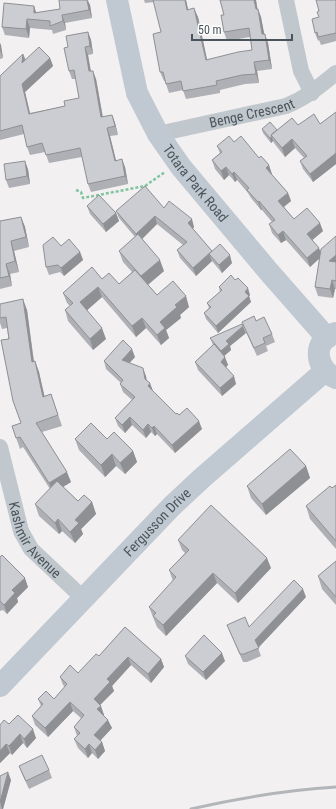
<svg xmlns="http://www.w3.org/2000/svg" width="336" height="809" font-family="'Roboto Condensed',sans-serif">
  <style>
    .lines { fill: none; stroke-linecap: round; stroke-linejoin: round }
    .path { stroke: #81c4a1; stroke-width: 2.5; stroke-dasharray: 3 2; stroke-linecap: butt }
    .street { stroke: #c0c8cd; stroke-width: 16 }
    .secondary { stroke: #c0c9d1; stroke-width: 22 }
    .rail { stroke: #b3b6b9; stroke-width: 3 }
    .wall { fill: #afb0b5 }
    .shaded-wall { fill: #8e9093 }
    .building { fill: #cbcdd2; stroke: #8e9093 }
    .labels { text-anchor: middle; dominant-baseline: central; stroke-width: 4; stroke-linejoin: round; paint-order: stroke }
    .street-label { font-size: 14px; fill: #4a545b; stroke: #fff }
  </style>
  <rect width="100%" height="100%" fill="#f2f0f0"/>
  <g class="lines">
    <path class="path" d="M76,190l5,2 2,6 62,-12 20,-14"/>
    <g class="street">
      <path d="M286,0l15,71 11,22"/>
      <path id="s1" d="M158,134l128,-28c20,-8 34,-20 50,-33"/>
      <path id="s2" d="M0,447l21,84 10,18 52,49"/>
    </g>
    <g class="secondary">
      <path id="s3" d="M117,0l20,93 21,41 23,33 88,105 58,66"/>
      <path d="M336,333c-24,6 -22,36 0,45"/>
      <path id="s4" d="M0,686l172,-180 30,-28 123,-107"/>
    </g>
    <path class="rail" d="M191,809c48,-11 96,-19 145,-22"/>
  </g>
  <path class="wall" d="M88,0l2,5 2,13 -27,5 1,7 -13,4 -1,-4 -22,-2 -1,10 -24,-3 -3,-8 32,-21 2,7 24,-4z
    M144,0h42l2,9 10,8 9,43 45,-10 -2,-13 -23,4 -3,-9v-17l-4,-15h36l1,9 4,8 3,17 4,9 4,26 -15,2 2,12 -14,1 -25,6v3l-34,6 -3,-9 -14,3 -4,-12h-1l-4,-9 1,-40 -7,-30 -9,1z
    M336,0v41l-15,4 -2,-5 -1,1 -3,-8 4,-16v-6z
    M88,32l3,8 2,14 -5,1 3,16 5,8 7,38 9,-2 3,8 3,12 -8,1 6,24 9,7 3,17 -37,8 -3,-8 -6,-27 -33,6 -4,-11 -15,3 -3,-8 -3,-13 -24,6v-64l23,-22 3,6 24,-2 3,8 -28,26 5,21 35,-7 14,-8 -3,-19h-4l-3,-8 -1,-24z
    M0,43l3,15 -3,1z
    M336,112v52l-23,18 -10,-13 -3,-8 4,-3 -9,-10 -10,9 -11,-14 -1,-2 -2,2 -8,-10 -1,-4 15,1 21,-5 22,-1z
    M234,142l38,32h-1l17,19 3,8 -7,6 10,12 29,12 -11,9 9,13 15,-17v53h-1l-2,9 -15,-2 -3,-9 5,-29 -10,9 -24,-27 -5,3 -9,-10 -3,-9 3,-2 -10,-12h-1l-10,-12 -3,-5 -11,-13 -2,2 -6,-7 -5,5 -9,-11 -3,-9 8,-7 -3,-7z
    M28,169l2,15 -21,4 -3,-8z
    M87,206l29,7 3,8 -13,11 -16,-18z
    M164,208l30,19 -1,2 19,22 20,12 -10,10 -10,-12 -16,15 -16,-18 -3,-8 6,-5 -26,-21 -15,15 22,32 -16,14 9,10 32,12 -9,8 1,3 -15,12 3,8 -8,7 -15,-17 -10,9 -34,-40 -15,13 19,29 -13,11 -25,-29 -3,-11 5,-4 -3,-3 -4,-10 39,-14 17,5 13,-12 -9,-10 -4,-11 16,-14 -16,-19 -3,-7z
    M21,217l4,10 4,20 -15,4 5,21 -9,2 2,12 -12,3v-68z
    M61,246l19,6 3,8 -19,16 -4,-4 -11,3 -3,-8z
    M219,287l31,8 -1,1 2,6 -33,31 -12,-14 -2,-6 5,-5 -2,-5 13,-11z
    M0,304l27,6 7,51h1l4,11 5,24 7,-2 11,32 -20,6 29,50 -8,5 15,14 14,1 4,12 -15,15 2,5 -8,9 -13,-12 -3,3 -20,-18 -4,-12 15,-15 -27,-42 -3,2 -8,-23 9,-3 -14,-95 -5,1 -2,-6z
    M256,321l16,13 3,8 -9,4 2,5 -11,5 -12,-26 -3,-8z
    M246,333l-16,13 1,4 -7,6 4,9 -2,2 10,17 -14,12 -24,-26 -3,-8 18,-17 -3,-7z
    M135,357l-6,6 17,13v4l7,11 23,23 26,15 -27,24 -18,-19 -2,2 -4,-4 -5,6 -14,-13 -7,8 -7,-7 -3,-8 17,-18 -9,-8 -3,-8 1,-1 -15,-14 -2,-8z
    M75,439h32l26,12 4,11 -12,12 -9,-8 -11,11 -26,-27z
    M306,466l4,12 -44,37 -15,-17 -4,-12z
    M336,485v64l-26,-30 -4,-13 26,-18z
    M178,540l93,28 -33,35 -21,-20 -51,53 -9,-9 -8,-20 24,-26 -4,-11 16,-17 -3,-3z
    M0,557l28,30 -11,11 1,4 -11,12 -4,-4 -3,1z
    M336,561v44l-14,-16 -4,-13z
    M306,597l-48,51 3,8 -14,6h-4l-16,-37 22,2z
    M125,627l36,32 3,8 -13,16 -20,-18 -19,21 2,5 -14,14 4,10h-1l9,13 -12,13 2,1 3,9 -7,8 -6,-6 -4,5 -10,-10 -4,-9 3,-3 -3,-9 8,-8 -9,-8 -25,26 -13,-12 -3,-9 9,-10 -3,-7h16l11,-12 -2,-2 -3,-8 18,-4 21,-17z
    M185,656l40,5 -19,19 -18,-16z
    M9,724l27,14 -9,10 -4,-5 -11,12 -2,-2 -10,10v-38z
    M19,766l30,4 3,8 -23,11 -7,-15z
    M0,776l11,4 -8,29h-3z"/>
  <path class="shaded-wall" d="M87,0l3,5 2,13 -3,-8z
    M185,0h1l4,18 -3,-8z
    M254,0h2l3,18 -3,-9z
    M34,6l3,9 -3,-2z
    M194,8l4,9 11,52 -3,-9z
    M258,9l3,8 5,26 -4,-9z
    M62,15l3,8 1,7 -3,-9z
    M27,19l3,9 -1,10 -3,-9z
    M88,32l3,8 2,14 -3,-8z
    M265,34l3,9 4,26 -3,-9z
    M0,43l1,2 2,13 -3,-8z
    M85,47l3,8 4,25 -3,-9z
    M23,54l3,8 -4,1z
    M50,58l3,8 -28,26 7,30 -3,-8 -7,-30z
    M254,62l3,9 2,12 -3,-9z
    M93,71l3,8 8,46 -3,-8z
    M112,115l3,8 3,12 -3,-9z
    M107,128l3,8 8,33 -3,-8z
    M272,137l1,4 -2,2 -1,-5z
    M292,139l3,9 -10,9 -3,-9z
    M336,153v11l-23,18 -3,-8z
    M122,159l3,8 3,17 -3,-8z
    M25,161l3,8 2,15 -3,-8z
    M269,165l3,9 -3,3 -3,-9z
    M226,167l3,8 -5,5 -3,-9z
    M234,172l3,8 -2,2 -3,-8z
    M288,193l3,8 -10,8 -3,-8z
    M259,201l3,9h-1l-3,-8z
    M116,213l3,8 -13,11 -3,-8z
    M155,216l2,8 -18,18 -3,-8z
    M21,217l4,10 4,20 -3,-10z
    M192,219l2,8 -3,4 -3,-8z
    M320,223l3,8 -13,11 -3,-8z
    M283,231l3,9 -5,3 -3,-8z
    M11,241l3,10 5,21 -4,-11z
    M319,248l3,8 -12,11 -3,-9z
    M80,252l3,8 -19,16 -3,-8z
    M209,254l3,7 -16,15 -3,-8z
    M230,255l2,8 -10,10 -3,-8z
    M336,255v11l-7,-5z
    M160,260l4,11 -19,16 -4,-11z
    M6,264l4,10 2,12 -3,-10z
    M332,280l3,9 -2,9 -3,-9z
    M98,287l4,10 -18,16 -4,-11z
    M248,288l2,7 -2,2 1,-1 2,6 -33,31 -2,-7 29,-34z
    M186,296l3,11 -9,8 1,3 -15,12 3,8 -8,7 -4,-10 3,-13 15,-17z
    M23,299l4,11 8,62 -3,-10z
    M142,318l4,10 -10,9 -4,-11z
    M243,326l3,7 -16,13 1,4 -8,7 -2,-6 5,-10z
    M102,328l4,11 -13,11 -3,-11z
    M132,349l3,8 -10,11 -3,-8z
    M225,357l3,8 -5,5 -2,-8z
    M35,361l4,11 8,35 -4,-10z
    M143,368l3,8 2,10 -3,-7z
    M234,376l2,8 -14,12 -2,-8z
    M150,383l3,8 -2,3 -3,-8z
    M130,417l2,8 -7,8 -3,-8z
    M199,421l3,8 -27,24 -3,-8z
    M148,424l3,8 -5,6 -3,-8z
    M154,426l3,8 -2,2 -3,-8z
    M133,451l4,11 -12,12 -5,-11z
    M112,454l4,12 -11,11 -4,-12z
    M306,466l4,12 -44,37 -4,-11z
    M67,472l4,10 -18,11 -4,-10z
    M92,502l4,12 -15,15 2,5 -8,9 -5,-11 5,-12z
    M58,519l4,12 -3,3 -4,-11z
    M267,558l4,10 -33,35 -3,-10z
    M213,573l4,10 -51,53 -3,-11z
    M25,578l3,9 -11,11 1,4 -11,12 -3,-9 8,-15z
    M303,589l3,8 -48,51 -3,-8z
    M222,653l3,8 -19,19 -3,-8z
    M128,657l3,8 -19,21 2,5 -17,17 -3,-9 13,-20z
    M161,659l3,8 -13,16 -3,-9z
    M70,702l3,9 -25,26 -3,-9z
    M101,706l3,9 -3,3 -4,-9z
    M108,720l4,8 -15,16 -3,-9z
    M33,729l3,9 -9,10 -3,-9z
    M20,734l3,9 -11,12 -3,-9z
    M102,742l3,9 -7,8 -3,-9z
    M6,744l4,9 -10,10v-12z
    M89,744l3,9 -4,5 -3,-9z
    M8,772l3,8 -8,29h-1l-2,-7z"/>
  <path class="building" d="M59,0h28l2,10 -27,5 1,6 -13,5v-5l-23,-2 -1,10 -24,-2 2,-24 30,3v7l26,-4z
    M153,0h32l2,10 7,-2 12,52 32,-8 14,-2 -3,-22 -25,4 -3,-17h3l-4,-15h34l2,9h2l4,25h3l4,26 -15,2 2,12 -14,1 -26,6 1,4 -34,6 -2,-10 -15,3 -3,-12h-3l-7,-38 8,-2z
    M316,0h20v33l-18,4 -1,-5 -2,1 -3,-14 7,-2 -2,-5 2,-1z
    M88,32l2,14 -5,1 4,24h4l8,46 11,-2 3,11 -8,2 8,33 7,-2 3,17 -37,8 -8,-36 -34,7 -4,-12 -15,4 -5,-22 -22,6v-55l23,-22 -1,9 17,-16 11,11 -28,26 7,30 36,-8 -1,-5 15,-3 -5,-28 -5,1 -5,-23 4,-1 -2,-11z
    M336,112v41l-26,21 -10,-13 7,-5 -15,-17 -10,9 -11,-13 21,-17 6,7 16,-11 6,10z
    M270,122l7,8 -6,5 1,2 -2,1 -8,-9z
    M229,136l5,6 7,-6 18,22 2,-2 8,9 -3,3 22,25 -10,8 16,18 13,-11 13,15 -13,11 12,14 -12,10 -24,-27 -5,4 -9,-11 6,-4 -16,-19 -1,1 -11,-12 2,-2 -15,-16 -2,2 -6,-7 -5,4 -9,-11 10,-8 -5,-6z
    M25,161l2,15 -21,4 -2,-16z
    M145,186l19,22 5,-7 23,18 -4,4 24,28 -19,17 -16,-18 10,-8 -32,-26 -19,18 -20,-23z
    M99,195l17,18 -13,11 -16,-18z
    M21,217l5,20 -15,4 4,20 -9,3 3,12 -9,2v-57z
    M138,234l22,26 -19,16 -22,-25z
    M336,236v19l-7,6 7,1v19l-4,-1 -2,9 -15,-2 6,-38z
    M53,237l8,9 8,-7 11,13 -19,16 -3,-3 -12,2 -3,-22z
    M220,244l10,11 -11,10 -10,-11z
    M92,267l10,12 7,-6 10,11 16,-14 22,25 16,-14 13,15 -11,9 2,2 -17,15 5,6 -8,7 -15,-17 -10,8 -34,-39 -18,15 22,26 -12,11 -25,-29 8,-7 -10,-10z
    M231,275l4,5 3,-2 10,10 -3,4 4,4 -33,30 -12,-13 7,-6 -4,-4 15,-13 -3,-3z
    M23,299l9,63 3,-1 8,36 8,-3 7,21 -22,8 31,49 -18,11 -29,-46 -4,1 -4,-12 9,-3 -8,-22 -12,-61 8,-1 -3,-22 -6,1v-14z
    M254,316l2,5 8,-4 8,17 -9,4 2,5 -11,5 -12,-26z
    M242,324l1,2 -17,15 3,3 -8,7 -11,-13z
    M123,340l9,9 -10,11 21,8 2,11 5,4 -2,3 28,28 1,-1 2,2 8,-7 12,13 -27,24 -18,-19 -2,2 -4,-4 -5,6 -13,-13 -8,8 -7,-7 20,-21 -15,-13 3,-4 -19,-19z
    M214,344l11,13 -4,5 13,14 -14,12 -25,-26z
    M91,423l16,16 7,-7 19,19 -13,12 -8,-9 -11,11 -26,-26z
    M290,449l16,17 -44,38 -15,-18z
    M57,481l21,20 6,-6 8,7 -17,18 4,3 -9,9 -12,-13 -3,4 -20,-19z
    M336,485v56l-30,-35 24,-20 2,2z
    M211,505l56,53 -32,35 -22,-20 -50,52 -10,-9 3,-3 -7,-6 27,-30 -7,-7 20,-20 -11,-10z
    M2,555l23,23 -13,12 3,3 -11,12 -4,-4v-44z
    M336,561v36l-18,-21z
    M294,580l9,9 -48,51 4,8 -15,6h-4l-13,-29 18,-8 4,10z
    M125,627l36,32 -13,15 -20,-17 -21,22 3,3 -16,17 7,7 -4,3 11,11 -14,15 8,7 -7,8 -6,-6 -4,5 -11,-10 6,-6 -6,-6 10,-12 -14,-13 -25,26 -13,-12 11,-12 -5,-5 8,-8 8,8 13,-15 -7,-7 10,-12 8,8 18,-19 3,2z
    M204,635l18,18 -19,19 -18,-16z
    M18,715l15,14 -9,10 -4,-5 -11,12 -3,-2 -6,7v-26l4,-5 5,4z
    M42,755l7,15 -23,11 -7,-15z
    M8,772l-8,30v-26z"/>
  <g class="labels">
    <g class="street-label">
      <text stroke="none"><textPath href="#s1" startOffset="96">Benge Crescent</textPath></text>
      <text stroke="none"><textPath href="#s3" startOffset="203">Totara Park Road</textPath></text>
      <text stroke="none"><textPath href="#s4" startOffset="227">Fergusson Drive</textPath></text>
      <text stroke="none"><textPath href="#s2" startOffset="101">Kashmir Avenue</textPath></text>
    </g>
  </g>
  <path d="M192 34v6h100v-6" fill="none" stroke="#4a545b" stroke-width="2"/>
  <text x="198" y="34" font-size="12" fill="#4a545b" stroke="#ffffff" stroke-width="3" paint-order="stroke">50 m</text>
</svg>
